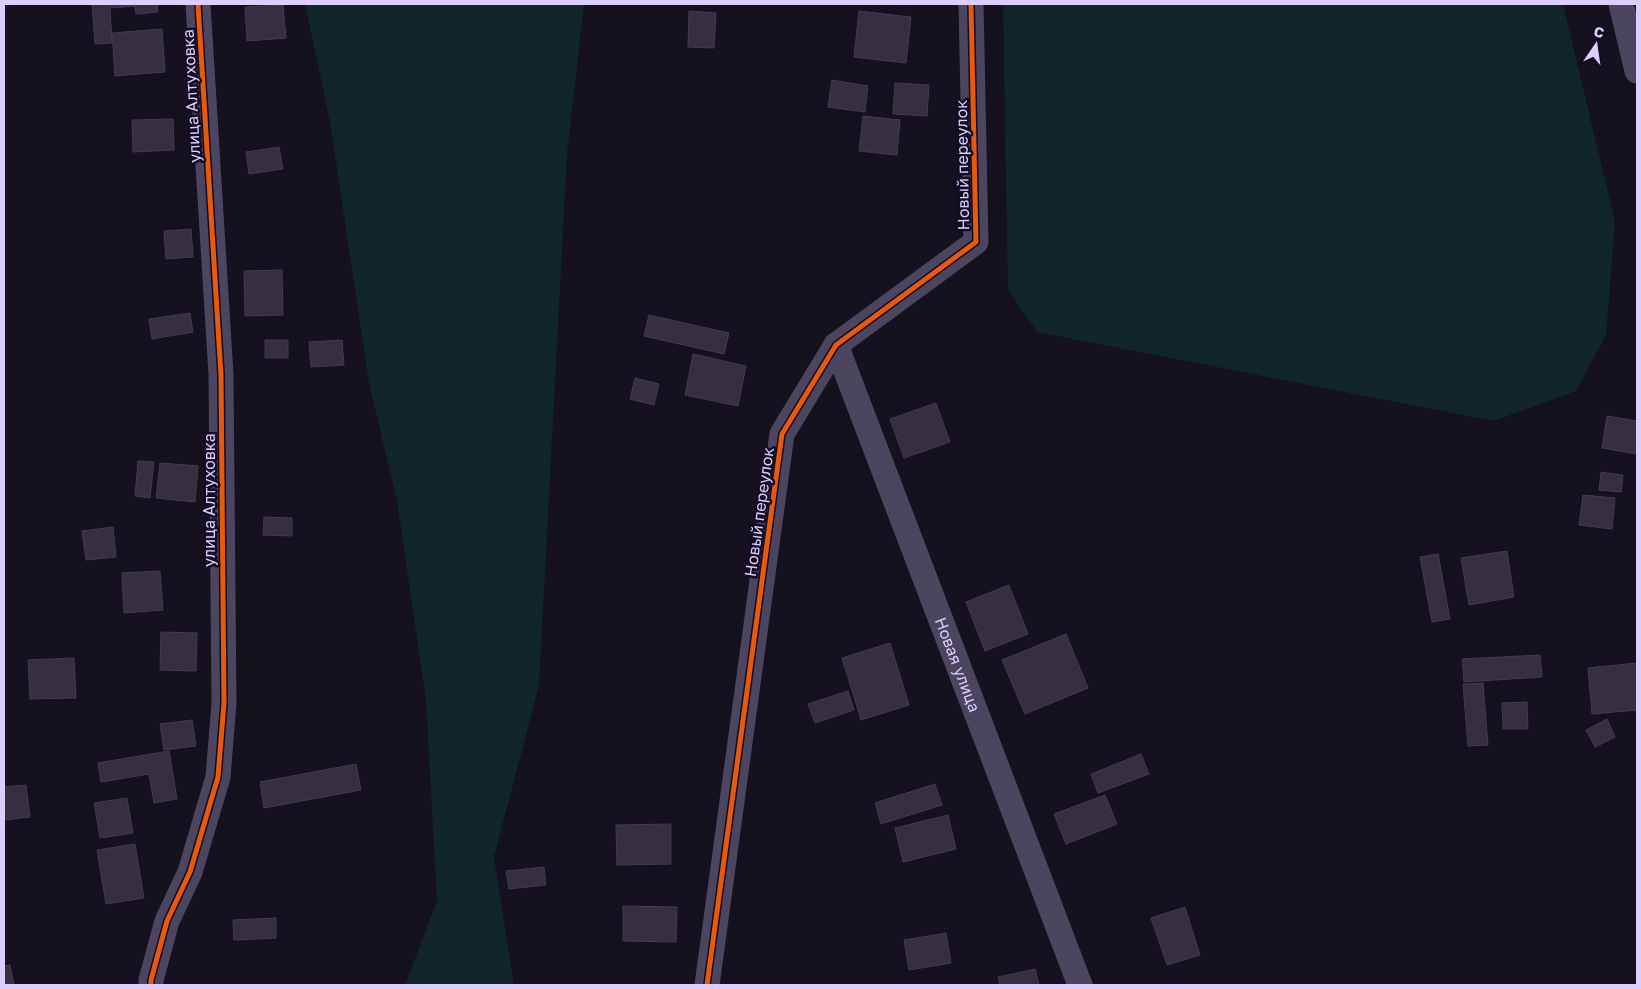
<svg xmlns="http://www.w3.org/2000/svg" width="1641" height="989" font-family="'Golos Text',sans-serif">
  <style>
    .green { fill: #10262b }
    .building { fill: #352f40; stroke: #433b52 }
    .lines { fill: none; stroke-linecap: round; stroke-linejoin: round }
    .minor { stroke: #4b455f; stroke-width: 25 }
    .cycleway-casing { stroke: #140c23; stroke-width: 8 }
    .cycleway { stroke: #e8590c; stroke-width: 5 }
    .labels { text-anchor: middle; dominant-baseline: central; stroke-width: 5; stroke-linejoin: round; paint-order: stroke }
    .street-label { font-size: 16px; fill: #dcceff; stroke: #140c23 }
  </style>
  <rect width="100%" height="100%" fill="#15111e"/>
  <path class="green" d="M305,4h279l-17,150 -28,531 -45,172 20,128h-109l32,-84 -11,-201 -29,-199 -28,-118 -39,-261z
    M1003,4h560l52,218 -9,113 -30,56 -82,30 -457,-89 -29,-42z"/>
  <path class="building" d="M92,4h65l1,8 -22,2 -1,-8 -25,2 2,35 -17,1z
    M283,5l3,33 -39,3 -2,-34z
    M689,11l27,2 -2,35 -26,-1z
    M859,11l52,6 -5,46 -52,-6z
    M162,29l3,43 -50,4 -3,-43z
    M832,80l36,6 -3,26 -37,-5z
    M895,83l34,2 -2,31 -34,-2z
    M863,116l37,4 -3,35 -38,-4z
    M173,119l1,31 -41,2 -1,-32z
    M279,147l4,22 -34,5 -3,-22z
    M191,229l2,28 -27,2 -2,-28z
    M282,270l1,45 -38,1 -1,-45z
    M190,313l3,19 -41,7 -3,-20z
    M649,315l80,18 -5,21 -80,-18z
    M265,340h23v18h-23z
    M342,340l2,25 -33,2 -2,-25z
    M693,354l53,12 -8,40 -53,-11z
    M635,378l24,6 -5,21 -24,-6z
    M936,403l14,39 -46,16 -14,-39z
    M1607,416l30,5v33l-35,-6z
    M138,461l16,1 -4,36 -15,-2z
    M160,463l38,3 -3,36 -39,-4z
    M1601,472l22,3 -2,17 -22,-2z
    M1583,495l32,3 -3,31 -33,-4z
    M264,517l28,1v18l-29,-1z
    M113,527l3,30 -30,3 -4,-29z
    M1507,551l7,46 -45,8 -8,-47z
    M1438,554l12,65 -18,3 -12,-65z
    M160,571l3,39 -39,3 -2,-40z
    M1009,585l19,49 -43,17 -19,-49z
    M161,632l36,1 -1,38 -36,-1z
    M1066,634l22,54 -63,26 -23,-54z
    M890,643l19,62 -48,15 -19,-62z
    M1540,655l2,22 -78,5 -2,-23z
    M74,658l2,40 -46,1 -2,-39z
    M1637,663v47l-45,4 -4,-46z
    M1483,683l5,62 -20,1 -5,-62z
    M848,691l6,19 -39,13 -7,-19z
    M1527,702l1,27h-25l-1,-26z
    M1607,719l8,18 -20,10 -9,-17z
    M192,720l4,26 -32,4 -4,-26z
    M169,751l8,48 -23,4 -5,-29 -48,8 -3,-19z
    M1141,754l8,20 -51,19 -7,-19z
    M356,764l5,26 -97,18 -4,-26z
    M935,784l7,21 -61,19 -6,-21z
    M26,785l4,32 -26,3v-33z
    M1105,795l12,29 -51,20 -12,-30z
    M127,798l6,35 -33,5 -6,-35z
    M948,815l8,34 -53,13 -8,-34z
    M671,824v40l-54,1 -1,-40z
    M135,844l9,54 -38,6 -9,-54z
    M544,867l2,18 -37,4 -3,-18z
    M623,906l54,1 -1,35 -53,-1z
    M1185,907l15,48 -33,10 -16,-47z
    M276,918v20l-42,2 -1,-20z
    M946,933l5,30 -42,7 -5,-30z
    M10,965l4,20h-10v-19z
    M1035,969l4,16h-39l-2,-8z"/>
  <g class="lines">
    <g class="minor">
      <path d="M1621,4l16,67"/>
      <path id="s1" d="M836,345l244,640"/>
      <path d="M151,985v-5l16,-59 23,-49 28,-95 6,-74 -3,-328 -23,-371"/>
      <path d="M707,985l75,-551 54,-89 140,-103 -5,-238"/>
    </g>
    <g class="cycleway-casing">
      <path id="cycleway" d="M151,985v-5l16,-59 23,-49 28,-95 6,-74 -3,-328 -23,-371
        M707,985l75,-551 54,-89 140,-103 -5,-238"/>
    </g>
    <use href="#cycleway" class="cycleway"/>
  </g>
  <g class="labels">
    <g class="street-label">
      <text transform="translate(191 96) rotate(-93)">улица Алтуховка</text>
      <text transform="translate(962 165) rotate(-91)">Новый переулок</text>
      <text transform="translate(209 500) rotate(-90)">улица Алтуховка</text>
      <text transform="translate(759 512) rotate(-82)">Новый переулок</text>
      <text stroke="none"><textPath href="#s1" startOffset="342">Новая улица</textPath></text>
    </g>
  </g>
  <rect width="1641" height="989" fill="none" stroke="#dcceff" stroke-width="10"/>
  <g transform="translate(1596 45) rotate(13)" stroke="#140c23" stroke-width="4" paint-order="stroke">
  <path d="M0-4L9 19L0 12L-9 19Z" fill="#dcceff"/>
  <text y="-8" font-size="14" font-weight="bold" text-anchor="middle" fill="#dcceff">С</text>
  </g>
</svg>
